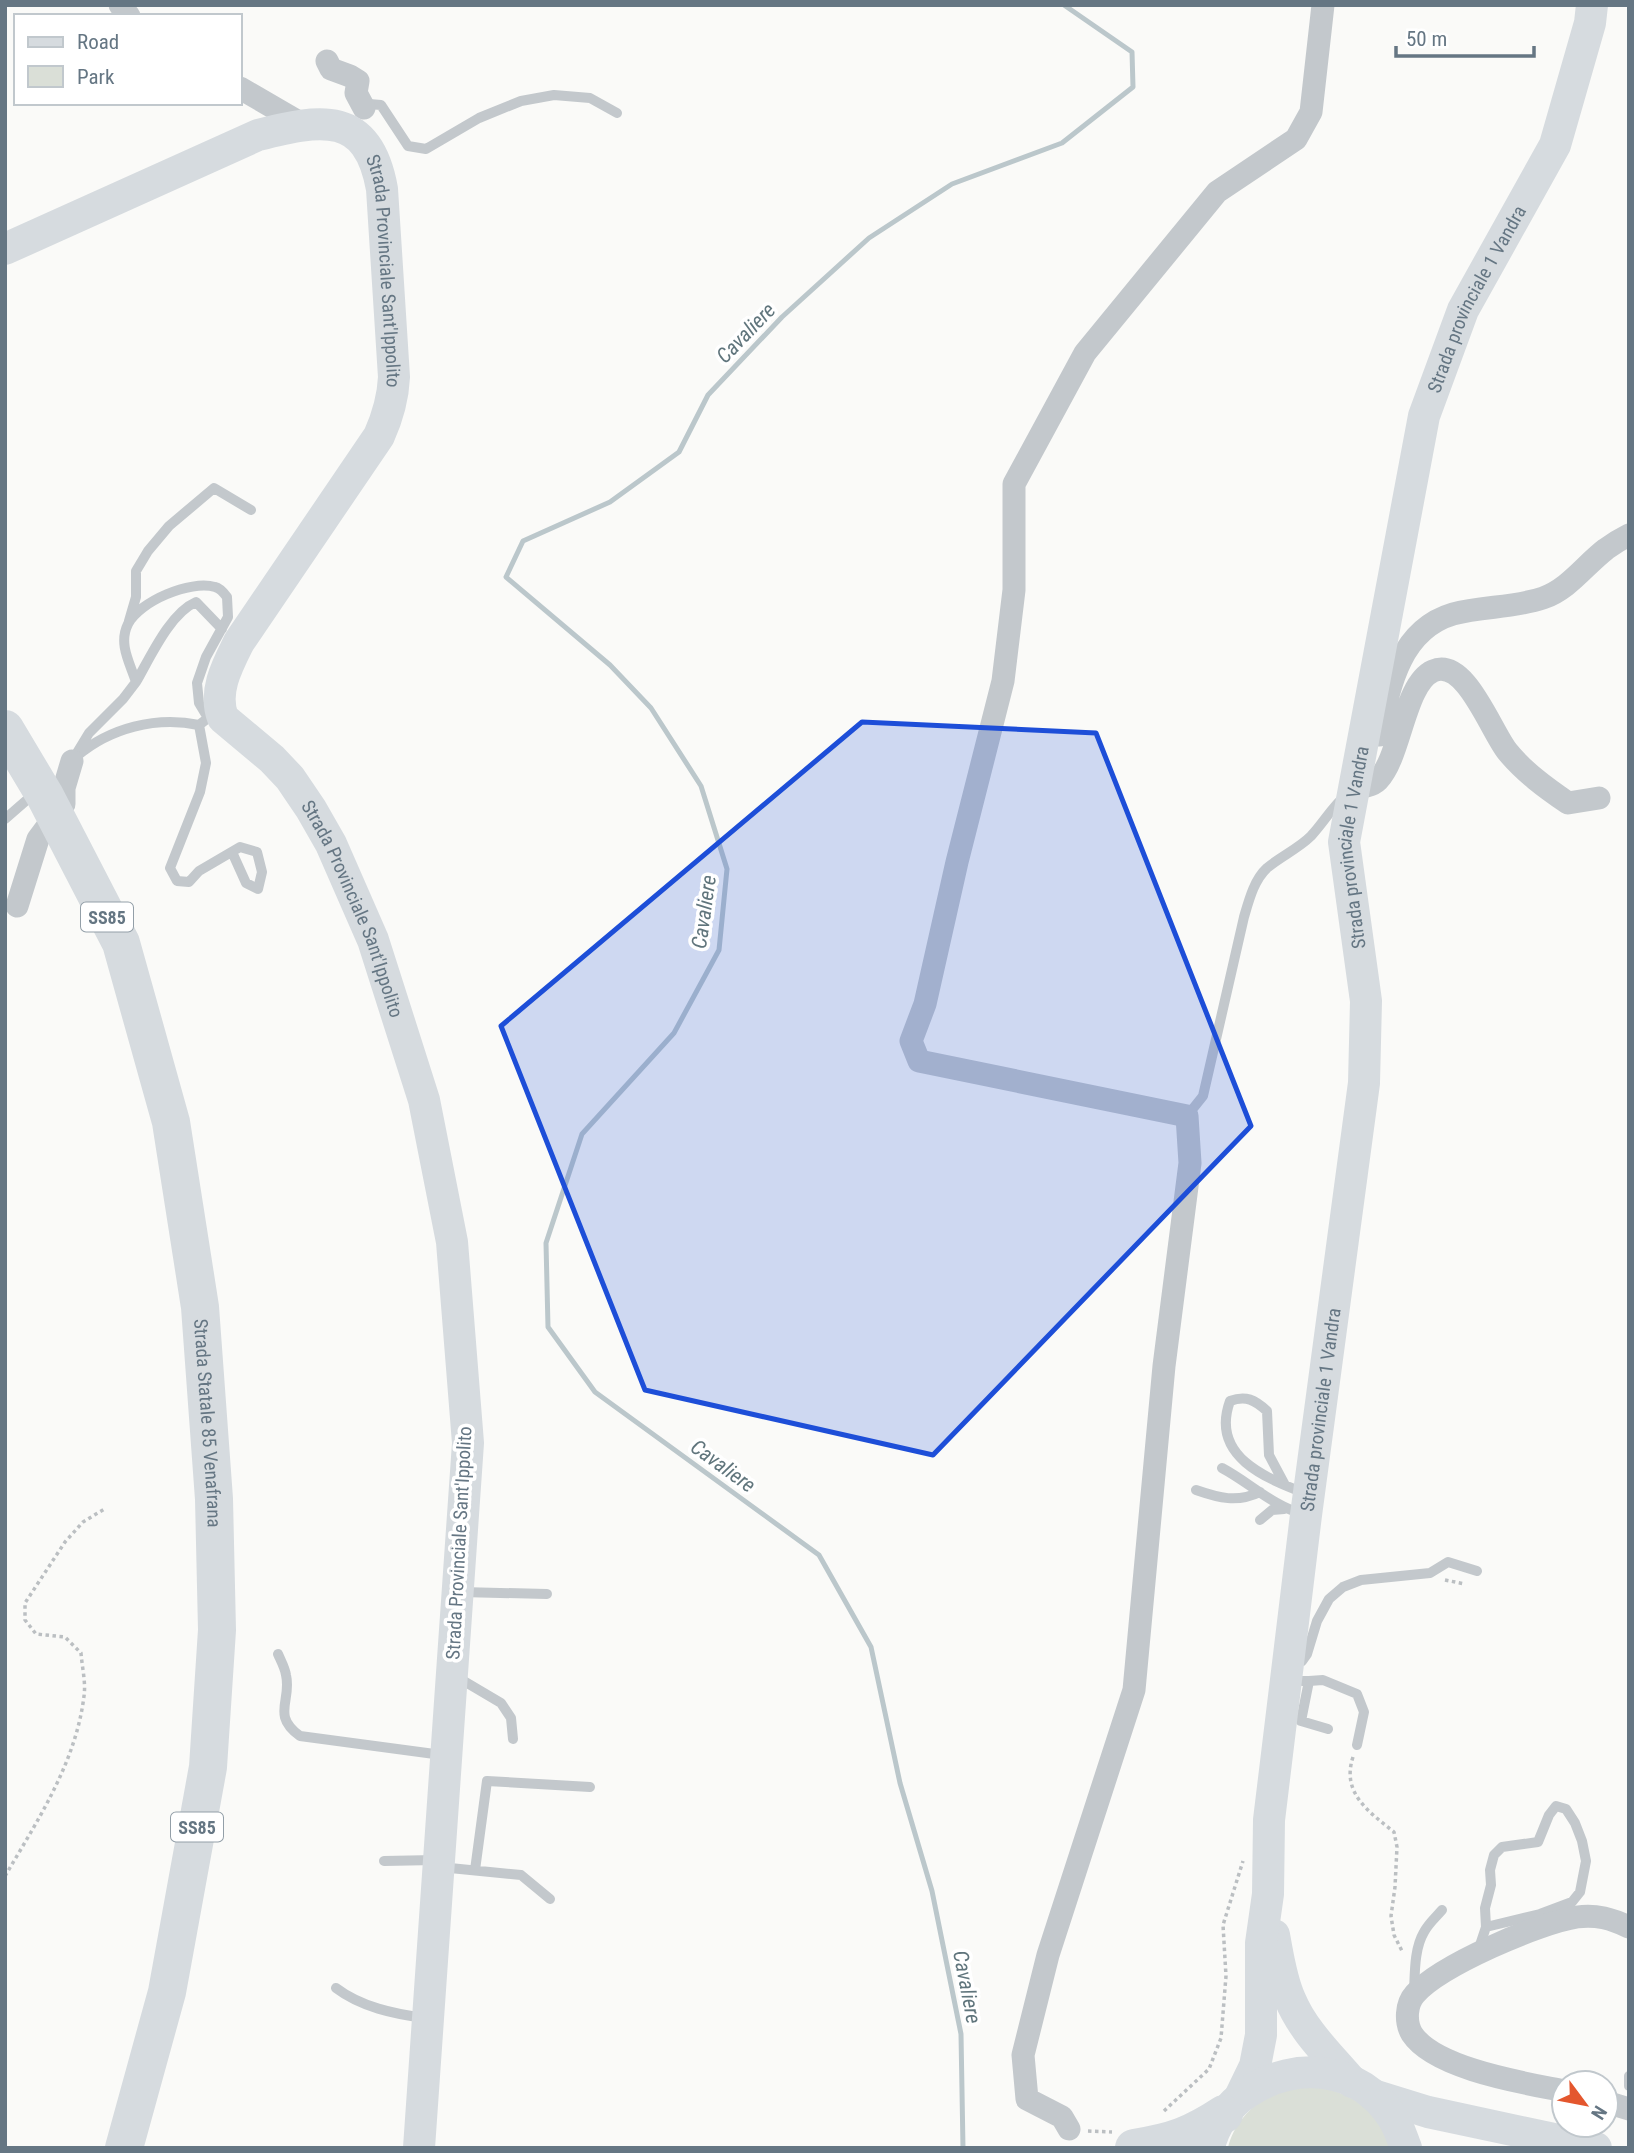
<svg xmlns="http://www.w3.org/2000/svg" width="1634" height="2153" font-family="'Roboto Condensed',sans-serif">
  <style>
    .green { fill: #dadfd7 }
    .lines { fill: none; stroke-linecap: round; stroke-linejoin: round }
    .stream { stroke: #bbc7cb; stroke-width: 5 }
    .path { stroke: #bbbfc2; stroke-width: 3.5; stroke-dasharray: 3.5 3.5; stroke-linecap: butt }
    .lane { stroke: #c3c8cc; stroke-width: 10 }
    .street { stroke: #c3c8cc; stroke-width: 23 }
    .secondary { stroke: #d6dbdf; stroke-width: 32 }
    .highway { stroke: #d6dbdf; stroke-width: 38 }
    .marked { fill: #1d4ed8; fill-opacity: 0.2; stroke: #1d4ed8; stroke-width: 5; stroke-linejoin: round }
    .labels { text-anchor: middle; dominant-baseline: central; stroke-width: 7; stroke-linejoin: round; paint-order: stroke }
    .shield { fill: #fff; stroke: #939fa8; stroke-width: 2 }
    .shield-label { font-size: 18px; font-weight: bold; fill: #657683 }
    .street-label { font-size: 19px; fill: #657683; stroke: #fff }
    .water-label { font-size: 21px; font-style: italic; fill: #60757c; stroke: #fff }
  </style>
  <rect width="100%" height="100%" fill="#fafaf8"/>
  <path class="green" d="M1318,2086c39,10 59,24 73,62h-163c6,-29 33,-53 62,-60 9,-2 19,-1 28,-2z"/>
  <g class="lines">
    <path class="stream" d="M963,2148l-2,-114 -29,-143 -32,-108 -29,-136 -52,-92 -224,-163 -47,-65 -2,-84 36,-109 92,-101 45,-83 8,-81 -26,-83 -50,-78 -41,-43 -104,-88 17,-36 87,-39 69,-50 29,-57 74,-78 87,-79 83,-54 110,-41 71,-56 -1,-35 -68,-47"/>
    <path class="path" d="M1445,1580l20,4
      M1353,1757c-12,36 16,55 41,75l3,15 -2,40 -4,29 3,19 8,16
      M5,1876c33,-56 71,-114 79,-180 2,-13 -2,-29 -3,-43l-16,-16 -29,-3 -11,-14v-17l40,-61 18,-20 23,-14
      M1164,2111l45,-42 12,-31 5,-62 -3,-51 20,-64
      M1088,2131l24,1"/>
    <path class="lane" d="M364,108l5,-4 12,1 27,41 18,3 53,-31 42,-17 33,-6 36,3 27,15
      M129,621l7,-24v-26l12,-20 21,-25 45,-38 37,22
      M136,682c14,-24 34,-69 60,-80l26,27
      M212,715l-13,10 7,38 -6,29 -30,76 7,13 12,1 10,-11 41,-24 17,5 5,20 -4,17 -12,-6 -14,-31
      M77,756c33,-28 79,-40 122,-31
      M72,761l17,-28 34,-34 13,-17c-6,-19 -18,-38 -8,-58 12,-23 62,-44 87,-37 5,1 9,6 12,10l1,20 -22,40 -9,26 2,20 9,15
      M5,819l31,-27
      M1187,1116l16,-20 41,-179c5,-17 10,-37 23,-49 14,-12 31,-19 44,-32 13,-14 21,-29 35,-41
      M1222,1468c28,15 51,38 81,46
      M1285,1485l-16,-30 -2,-44c-12,-11 -21,-16 -37,-10 -20,55 35,77 77,93
      M1196,1490c23,8 41,13 64,2
      M1260,1520l12,-10 12,-1
      M461,1592l86,2
      M278,1654c3,7 7,14 8,21 6,26 -15,40 14,61l142,19
      M1295,1662l7,-1 5,-7 10,-33 12,-22 14,-12 18,-7 69,-7 18,-11 29,9
      M457,1677l44,26 10,15 2,21
      M1302,1681h7l-8,40 27,8
      M1309,1681l14,-1 34,14 7,18 -7,33
      M384,1861l51,-1
      M440,1867l81,8 29,24
      M475,1870l12,-89 103,6
      M1478,1951l8,-24 -1,-19 6,-23 -1,-15 4,-15 8,-8 36,-5 11,-27 7,-9 10,3 9,14 7,18 4,20 -6,31 -8,10 -32,12 -54,13
      M336,1988c25,19 58,26 89,30
      M1414,1992c1,-19 0,-43 10,-60 4,-8 12,-15 18,-22
      M1629,2076v10"/>
    <path class="street" d="M120,5l9,11
      M327,61l4,8 19,7 8,5 -2,12 8,15
      M240,88l62,36
      M1379,735c10,-47 20,-105 74,-121 29,-8 61,-6 90,-16 26,-9 42,-33 63,-49 7,-5 15,-10 23,-14
      M1353,788c9,-1 19,-2 25,-8 23,-24 26,-96 55,-109 32,-14 57,58 74,80 17,21 39,37 61,52l31,-5
      M17,906l21,-67 26,-35v-16l8,-27
      M1564,2091c-39,-8 -129,-22 -152,-57 -7,-12 -6,-30 3,-40 26,-29 124,-71 162,-77 19,-3 35,2 52,10
      M1606,2102l23,7
      M1069,2129l-7,-12 -35,-18 -4,-44 25,-100 86,-265 30,-324 26,-203 -3,-47 -268,-55 -8,-20 14,-37 32,-142 46,-181 11,-91v-106l71,-131 132,-161 79,-53 15,-27 12,-107"/>
    <g class="secondary">
      <path id="s1" d="M5,249l253,-114c63,-16 110,-25 124,54l12,188c-1,22 -6,39 -15,59l-140,206c-12,24 -26,50 -16,76l49,41 18,19 21,31 20,35 42,96 51,160 28,142 16,201 -49,705"/>
      <path d="M1274,1935c4,21 7,44 16,64 13,32 40,57 62,83"/>
      <path d="M1373,2095l55,17 168,36"/>
      <path id="s2" d="M1240,2097l15,-31 6,-31v-92l7,-49 1,-74 37,-305 58,-432 2,-82 -22,-159 80,-426 39,-106 92,-165 35,-122 2,-18"/>
      <path d="M1209,2148c4,-22 20,-44 39,-56 48,-32 112,-26 145,26 6,9 9,20 13,30"/>
    </g>
    <g class="highway">
      <path id="s3" d="M5,729l40,67 76,147 50,179 29,185 14,192 3,131 -9,137 -41,225 -43,156"/>
      <path d="M1134,2148c39,-6 58,-13 90,-34"/>
    </g>
  </g>
  <path class="marked" d="M862,722l234,11 155,393 -318,329 -288,-65 -144,-364z"/>
  <g class="labels">
    <g class="shield">
      <rect x="81" y="902.5" width="52" height="29" rx="5"/>
      <rect x="171" y="1812.5" width="52" height="29" rx="5"/>
    </g>
    <g class="shield-label">
      <text x="107" y="917">SS85</text>
      <text x="197" y="1827">SS85</text>
    </g>
    <g class="street-label">
      <text stroke="none"><textPath href="#s1" startOffset="522">Strada Provinciale Sant'Ippolito</textPath></text>
      <text stroke="none"><textPath href="#s2" startOffset="1829">Strada provinciale 1 Vandra</textPath></text>
      <text stroke="none"><textPath href="#s2" startOffset="1262">Strada provinciale 1 Vandra</textPath></text>
      <text stroke="none"><textPath href="#s1" startOffset="1255">Strada Provinciale Sant'Ippolito</textPath></text>
      <text stroke="none"><textPath href="#s2" startOffset="695">Strada provinciale 1 Vandra</textPath></text>
      <text stroke="none"><textPath href="#s3" startOffset="733">Strada Statale 85 Venafrana</textPath></text>
      <text transform="translate(459 1543) rotate(-87)">Strada Provinciale Sant'Ippolito</text>
    </g>
    <g class="water-label">
      <text transform="translate(746 333) rotate(-46)">Cavaliere</text>
      <text transform="translate(704 912) rotate(-82)">Cavaliere</text>
      <text transform="translate(723 1466) rotate(36)">Cavaliere</text>
      <text transform="translate(967 1987) rotate(79)">Cavaliere</text>
    </g>
  </g>
  <rect width="1634" height="2153" fill="none" stroke="#657683" stroke-width="14"/>
  <rect x="14" y="14" width="228" height="91" fill="#ffffff" stroke="#c1c8cd" stroke-width="2"/>
  <rect x="28" y="37" width="35" height="10" fill="#d6dbdf" stroke="#c1c8cd" stroke-width="2"/>
  <text x="77" y="49" font-size="21" fill="#657683">Road</text>
  <rect x="28" y="66" width="35" height="21" fill="#dadfd7" stroke="#c1c8cd" stroke-width="2"/>
  <text x="77" y="84" font-size="21" fill="#657683">Park</text>
  <g transform="translate(1585 2104) rotate(122)"><circle r="33" fill="#ffffff" stroke="#c1c8cd" stroke-width="2"/>
  <path d="M0-5L12 26L0 18L-12 26Z" fill="#e4572e"/>
  <text y="-10" font-size="19" font-weight="bold" text-anchor="middle" fill="#657683">N</text>
  </g>
  <path d="M1396 46v10h138v-10" fill="none" stroke="#657683" stroke-width="3.5"/>
  <text x="1406" y="46" font-size="21" fill="#657683" stroke="#ffffff" stroke-width="5" paint-order="stroke">50 m</text>
</svg>
